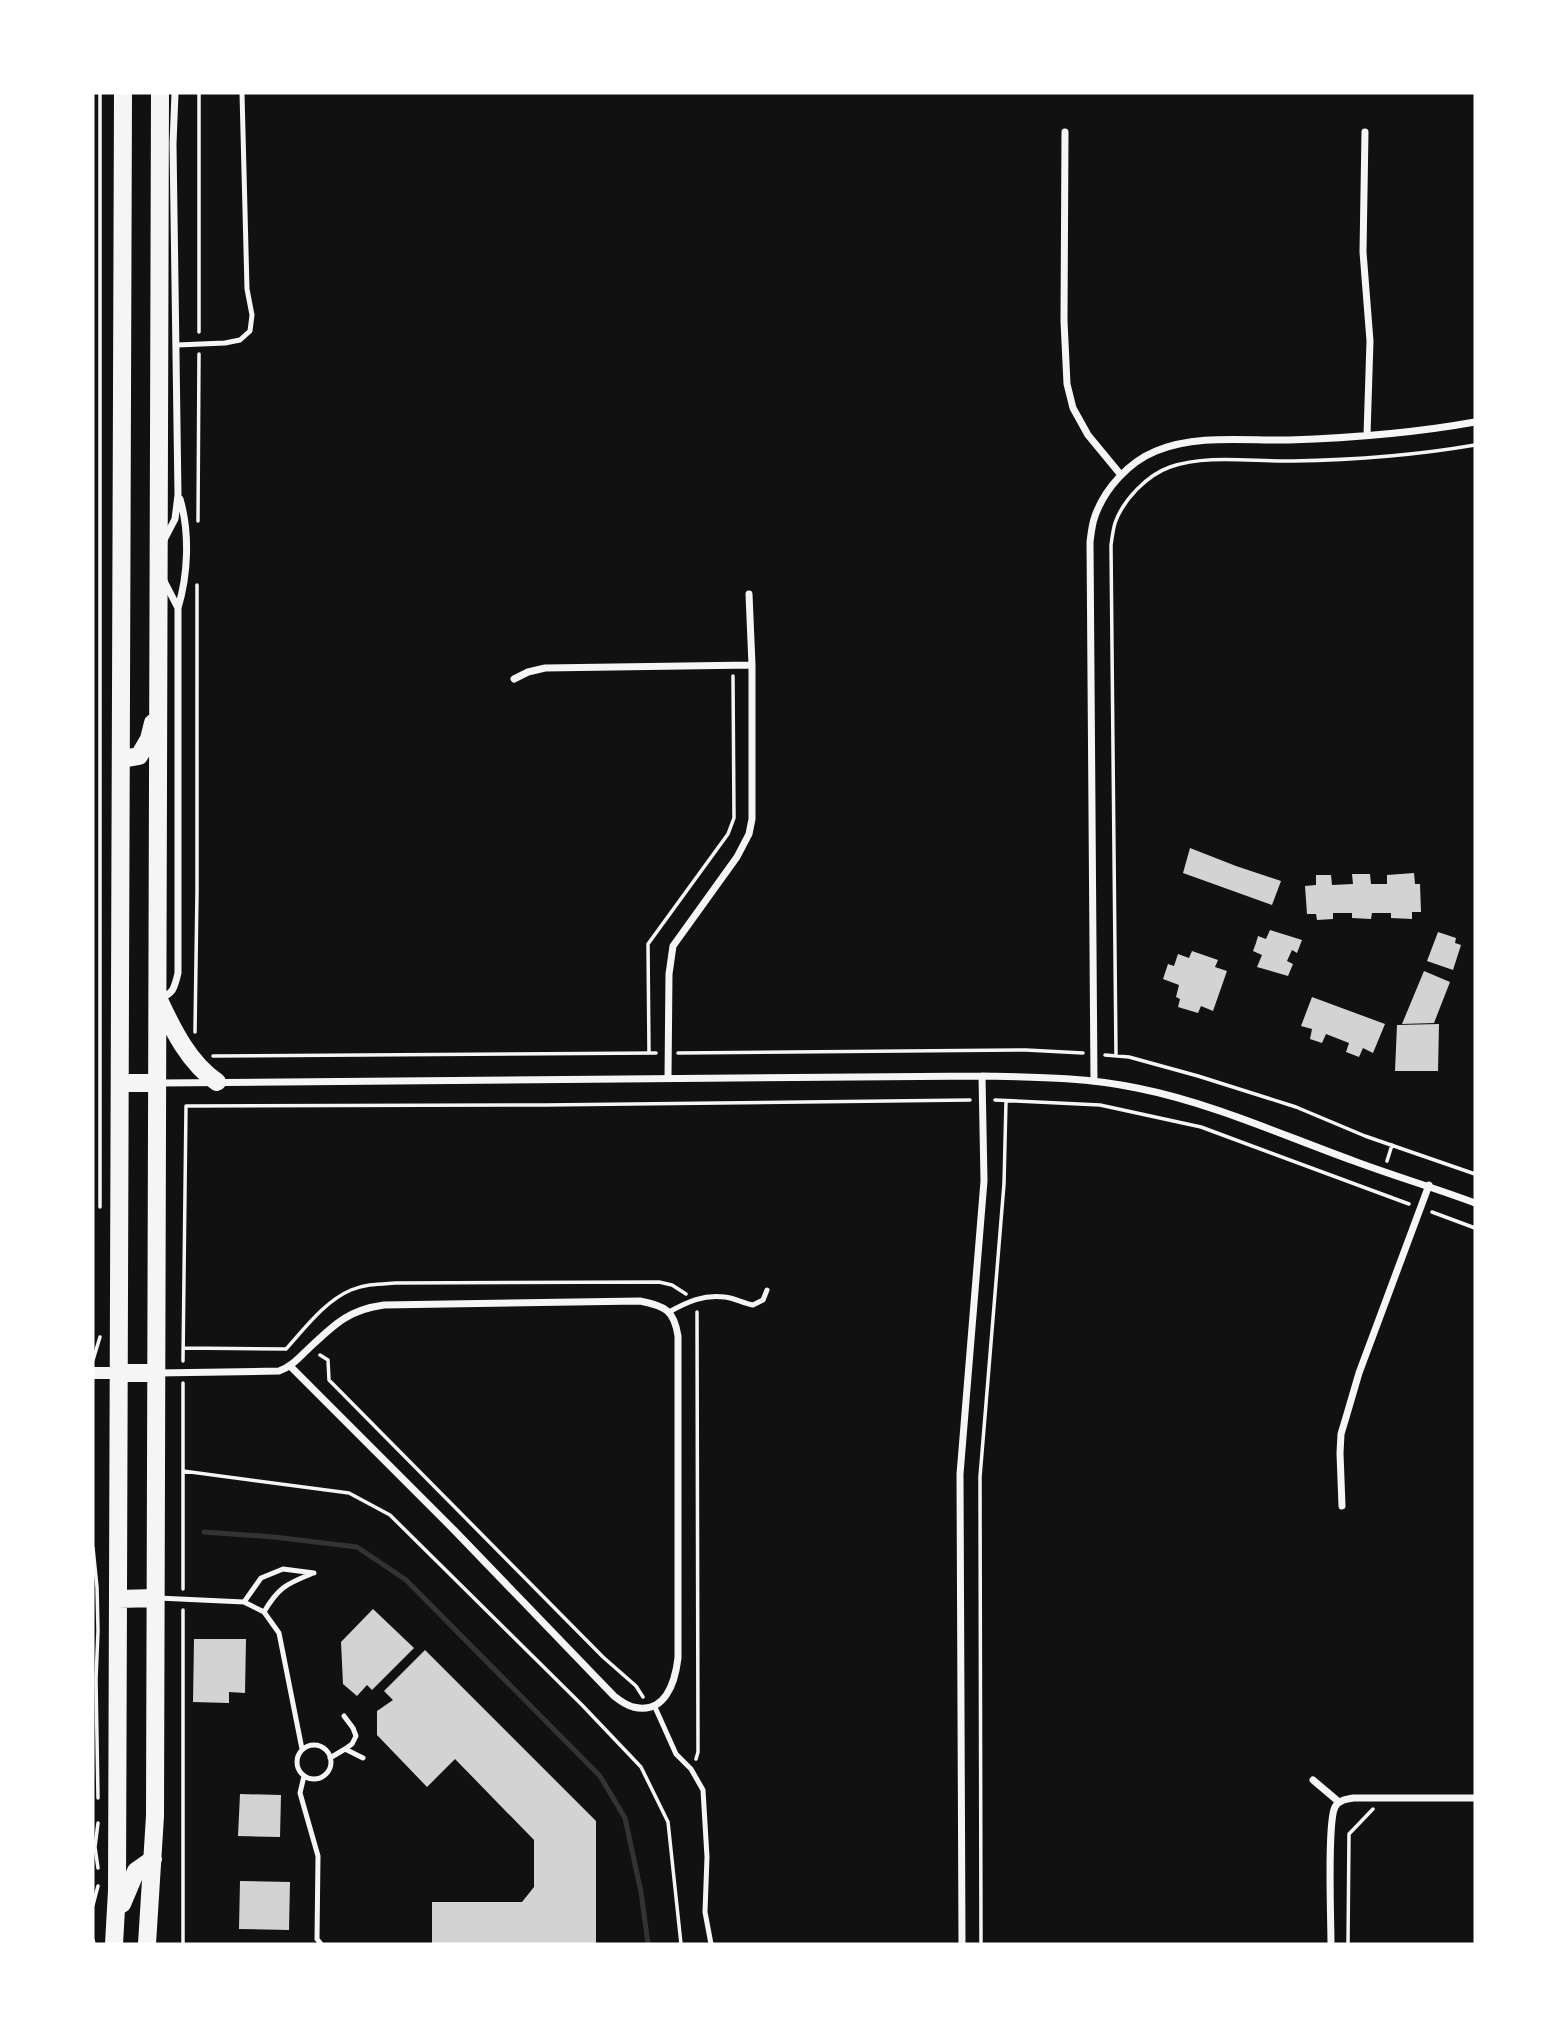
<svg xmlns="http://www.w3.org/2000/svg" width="1568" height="2037" font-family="Overpass,sans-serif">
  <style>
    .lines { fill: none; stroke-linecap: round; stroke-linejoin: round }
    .stream { stroke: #333; stroke-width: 5 }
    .building { fill: #d3d3d3 }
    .path { stroke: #f5f5f5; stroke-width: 3.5 }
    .service { stroke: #f5f5f5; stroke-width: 5 }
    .minor { stroke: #f5f5f5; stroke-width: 7 }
    .tertiary { stroke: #f5f5f5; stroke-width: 12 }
    .trunk { stroke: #f5f5f5; stroke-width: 18 }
  </style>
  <rect width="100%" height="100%" fill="#111"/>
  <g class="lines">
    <path class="stream" d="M204,1532l70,5 83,10 49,33 194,196 25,42 16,74 7,52"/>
  </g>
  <path class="building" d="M1190,848l46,18 45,15 -9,24 -89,-32z
    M1414,873l1,11h5l1,28h-9v7l-21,-1v-5h-19l-1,6 -19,-1v-5h-19v6l-16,1 -1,-6h-9l-2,-28 11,-1v-10h15l1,10 21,-1 -1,-10h18l1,10h16v-9z
    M1270,930l32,10 -5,13 -5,-3 -5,11 6,3 -5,12 -31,-9 5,-12 -9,-4 3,-8 2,-7 8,3z
    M1438,932l18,6 -1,5 6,2 -8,25 -26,-9z
    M1192,951l26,9 -3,7 12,4 -14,40 -12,-5 -3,7 -20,-6 2,-8 -4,-2 3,-12 -16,-6 5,-15 6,2 4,-12 11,4z
    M1424,971l26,11 -9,23 -7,18 -32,1z
    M1312,997l73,27 -12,29 -10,-5 -4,9 -13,-5 3,-9 -23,-9 -4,9 -12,-4 2,-10 -11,-3z
    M1439,1024l-1,47h-43l2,-46z
    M373,1609l41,39 -42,42 -5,-5 -10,11 -14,-12 -2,-42z
    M194,1639h52l-1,54 -16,-1v11l-36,-1z
    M425,1650l171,171v123h-164v-42h90l12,-15v-47l-79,-81 -28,28 -50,-52v-24l16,-11 -9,-9z
    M240,1794l41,1 -1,42 -42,-1z
    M240,1881l50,1 -1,48 -50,-1z"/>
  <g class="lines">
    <path class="path" d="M100,93v1114
      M199,93v239
      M198,521l1,-167
      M195,1032l2,-140v-307
      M649,1053l-1,-109 80,-110 6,-16 -1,-142
      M678,1053l348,-3 57,3
      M1105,1055l24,2 69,19 98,31 69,29 110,38
      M213,1056l443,-3
      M1116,1056l-5,-511c1,-7 2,-15 4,-22 8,-23 32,-48 55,-56 38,-13 83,-5 123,-6 59,-1 124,-6 182,-16
      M995,1100l105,5 101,22 208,77
      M1387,1161l5,-16
      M1432,1212l43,16
      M183,1348l103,1c19,-21 39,-48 65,-59 14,-6 29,-6 44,-7l264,-1 13,3 14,9
      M320,1355l8,5 1,20 274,277 33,29 7,11
      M93,1360l7,-23
      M183,1361l3,-255 358,-1 426,-5
      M183,1383v206
      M183,1471l166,22 41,22 192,190 59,62 27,55 13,122
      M93,1548l4,39 1,44 -2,48 2,119
      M183,1610v334
      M696,1759l2,-7 -1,-440
      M98,1868l-3,-21 3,-24
      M93,1905l5,-19
      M93,1940l1,4
      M981,1944l-1,-467 24,-293 2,-83
      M1348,1944l1,-110 24,-25"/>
    <path class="service" d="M177,345l48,-2 15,-3 10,-9 2,-16 -5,-26 -5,-196
      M669,1312c18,-10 35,-18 56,-15 9,1 18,6 28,8l10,-5 4,-10
      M158,1598l86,4 20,10 15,21 23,116
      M244,1602l17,-24 22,-9 31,4
      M264,1612c14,-24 22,-28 47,-38
      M654,1705l22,49 15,15 12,21 4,67 -2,55 6,32
      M344,1716l9,12 3,8 -4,8 -7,5
      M297 1762a17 17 0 1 1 34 0a17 17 0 1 1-34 0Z
      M330,1758l15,-9 18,9
      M304,1776l-4,17 18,63 -1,83 4,5"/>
    <path class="minor" d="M1065,132l-1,189 3,63 6,24 15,27 33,40
      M1365,132l-2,120 7,89 -3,94
      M164,540l11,-21 3,-24 -5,-351 2,-51
      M178,608c10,-33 12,-75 2,-109
      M514,679l14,-7 17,-4 207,-3
      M159,997c14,-1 16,-11 19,-24v-365l-15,-29
      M668,1078l1,-104 4,-28 64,-89 12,-23 3,-15v-154l-3,-71
      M1094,1081l-4,-539c1,-9 2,-18 5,-26 10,-28 34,-54 61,-65 41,-17 90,-10 133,-11 62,-2 125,-7 186,-18
      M159,1083l823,-7c52,1 104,1 155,12 75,15 145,47 217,73 40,15 81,27 121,42
      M157,1373l122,-2c11,-4 18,-11 26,-19 27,-25 41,-42 79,-47l256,-4c25,5 34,9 38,35v322c-3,25 -13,57 -45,49 -7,-2 -14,-7 -19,-11l-160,-166 -164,-164
      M1342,1506l-2,-53 1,-19 6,-20 12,-41 70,-188
      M1313,1780l26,22
      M962,1944l-2,-470 24,-293 -2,-105
      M1331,1944c0,-23 -4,-122 4,-137 4,-7 12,-8 19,-9h121"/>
    <path class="tertiary" d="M93,1373h26"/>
    <path class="trunk" d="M122,759l17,-3 10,-17 4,-16
      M159,1000c14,30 30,63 58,82
      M121,1083h36
      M119,1373h38
      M118,1599l38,-1
      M122,1904l14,-33 17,-12
      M114,1944l3,-53 6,-1798
      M147,1944l8,-128 5,-1723"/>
  </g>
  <rect width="1568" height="2037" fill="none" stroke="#ffffff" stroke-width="189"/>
</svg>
